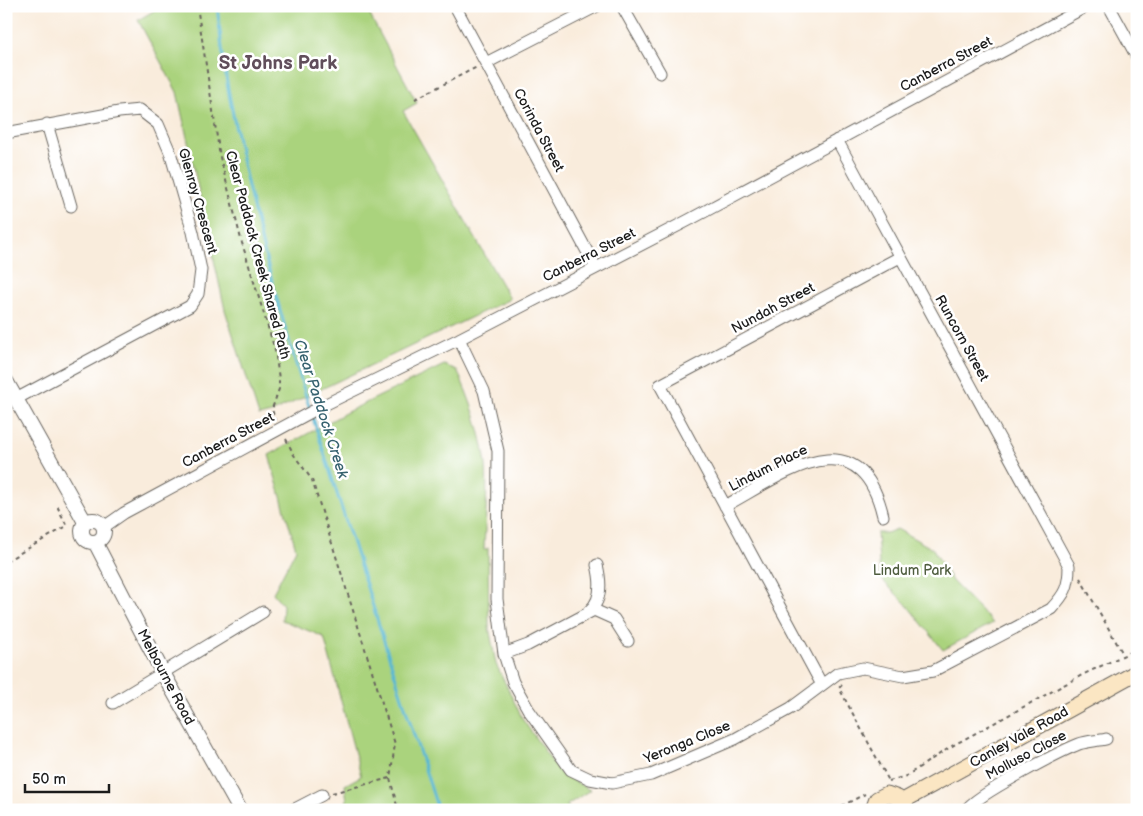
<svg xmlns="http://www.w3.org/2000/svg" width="1143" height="816" font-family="'Balsamiq Sans',sans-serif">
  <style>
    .green { fill: #aad37d; stroke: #63784c }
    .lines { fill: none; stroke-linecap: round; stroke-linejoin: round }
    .stream { stroke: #56b7d4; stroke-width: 3 }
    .minor-casing { stroke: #69655f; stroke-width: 13 }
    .tertiary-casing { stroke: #69655f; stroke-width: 16 }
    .secondary-casing { stroke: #69655f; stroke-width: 17 }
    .path { stroke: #69655f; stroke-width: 2; stroke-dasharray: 4 4; stroke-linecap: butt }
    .minor { stroke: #fff; stroke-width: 11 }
    .tertiary { stroke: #fff; stroke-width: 14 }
    .secondary { stroke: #fbe6c3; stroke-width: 15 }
    .labels { text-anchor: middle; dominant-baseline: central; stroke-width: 5; stroke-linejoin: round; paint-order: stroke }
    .street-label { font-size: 14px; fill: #1c1c1c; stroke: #fff }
    .park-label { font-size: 14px; fill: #4e5c3e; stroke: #fff }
    .water-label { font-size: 15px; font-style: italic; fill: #36626f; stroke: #fff }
    .district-label { font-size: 19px; font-weight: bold; fill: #614e5b; stroke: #fff }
  </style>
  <rect width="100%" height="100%" fill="#fff"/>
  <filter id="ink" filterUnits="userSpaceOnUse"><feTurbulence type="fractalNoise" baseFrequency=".02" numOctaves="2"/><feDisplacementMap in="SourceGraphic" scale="10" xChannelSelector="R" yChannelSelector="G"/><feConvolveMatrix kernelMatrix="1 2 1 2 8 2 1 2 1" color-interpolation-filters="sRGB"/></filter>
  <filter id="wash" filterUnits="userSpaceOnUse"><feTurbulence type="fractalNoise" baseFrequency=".0096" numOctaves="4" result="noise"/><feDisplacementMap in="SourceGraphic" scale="20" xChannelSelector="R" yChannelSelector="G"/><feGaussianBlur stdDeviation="1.12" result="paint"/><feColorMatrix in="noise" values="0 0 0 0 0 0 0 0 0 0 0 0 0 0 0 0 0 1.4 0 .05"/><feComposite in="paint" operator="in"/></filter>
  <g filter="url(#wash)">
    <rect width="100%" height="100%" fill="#f9ecdc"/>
    <path class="green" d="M162,6h203l52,97 -14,8 107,188 -239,114 -12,3 -34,-106 -48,-218 -39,-72z
      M444,365l13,5c14,31 25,62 29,95 2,28 -1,57 -2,85l4,-2 1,79 7,37 27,56 37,53 30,17 -23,15 3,5h-227l4,-9 -2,-16 16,-9 -37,-139 -42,-17 1,-15 -10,-12 23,-44 -27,-94 78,-43z
      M897,529l36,20 19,32 41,42 -50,27 -37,-46 -26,-26 -3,-45h10z"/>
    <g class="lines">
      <path class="stream" d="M217,6c4,33 7,66 14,98 19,104 47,205 79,305
        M312,415l126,395"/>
    </g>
  </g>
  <g filter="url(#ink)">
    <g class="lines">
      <g class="minor-casing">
        <path id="minor" d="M455,6l141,262
          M622,6l38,67
          M1109,6l28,51
          M486,63l111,-57
          M47,124l24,82
          M6,133l113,-21 21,-2 18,14 12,28 23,80 8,38 -3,24 -8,12 -174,93
          M459,339l25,52 14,60 -1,148 7,55 9,28 15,27 43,61 19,9 22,4 39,-8 84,-36 56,-31 47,-35 25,-5 40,8 30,-5 118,-62c14,-15 18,-22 18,-43l-232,-426
          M725,506c56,-30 134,-92 158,10
          M104,527l20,-14 200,-108 135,-66 228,-118 400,-215
          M589,611c14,-11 12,-30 8,-46
          M504,654l24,-9 66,-35 20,9 14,22
          M822,685l-162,-300 240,-128
          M113,703l150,-91
          M293,810l29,-15
          M966,810c10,-15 93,-58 113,-66 8,-3 18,-3 27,-5"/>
      </g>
      <g class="tertiary-casing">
        <path id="tertiary" d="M6,381l79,141
          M82 531a11 11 0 1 1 22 0a11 11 0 1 1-22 0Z
          M95,542l68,131 77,137"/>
      </g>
      <g class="secondary-casing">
        <path id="secondary" d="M901,802l236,-130
          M873,810l4,-11 10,-5 11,4 5,12"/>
      </g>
      <path class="path" d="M197,6l23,151 22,86 33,107 4,29v10l-7,20 3,11
        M415,99l62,-32
        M286,439l8,16 18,25 83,264 -5,34 8,32
        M6,561l61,-35 -9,-18 3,-2
        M1080,578l43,76
        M842,685l-3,3 50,93
        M889,781l17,-5 46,-30 130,-71 55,-26
        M332,793l58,-15
        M834,810l31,-16"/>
      <use href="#minor" class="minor"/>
      <use href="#tertiary" class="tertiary"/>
      <use href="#secondary" class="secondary"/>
    </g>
  </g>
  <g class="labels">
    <g class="street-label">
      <text transform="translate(946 64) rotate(-28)">Canberra Street</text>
      <text transform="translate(539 130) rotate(62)">Corinda Street</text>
      <text transform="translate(198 201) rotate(74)">Glenroy Crescent</text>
      <text transform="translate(258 255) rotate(75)">Clear Paddock Creek Shared Path</text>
      <text transform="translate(589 255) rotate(-27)">Canberra Street</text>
      <text transform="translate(773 308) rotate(-28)">Nundah Street</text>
      <text transform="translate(962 338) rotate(61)">Runcorn Street</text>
      <text transform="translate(228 440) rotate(-28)">Canberra Street</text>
      <text transform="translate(768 468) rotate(-27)">Lindum Place</text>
      <text transform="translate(166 677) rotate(62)">Melbourne Road</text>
      <text transform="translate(1019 737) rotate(-29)">Canley Vale Road</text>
      <text transform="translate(687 742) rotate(-22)">Yeronga Close</text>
      <text transform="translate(1026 755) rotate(-28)">Molluso Close</text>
    </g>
    <g class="park-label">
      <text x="912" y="570">Lindum Park</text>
    </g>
    <g class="water-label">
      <text transform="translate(321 409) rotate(72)">Clear Paddock Creek</text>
    </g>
    <g class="district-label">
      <text x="278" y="63">St Johns Park</text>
    </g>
  </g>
  <rect width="1143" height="816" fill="none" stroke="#fff" stroke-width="25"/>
  <path d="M25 784v8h84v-8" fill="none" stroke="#1c1c1c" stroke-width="2.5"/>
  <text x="32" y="784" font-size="15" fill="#1c1c1c" stroke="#ffffff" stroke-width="4" paint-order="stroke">50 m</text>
</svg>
